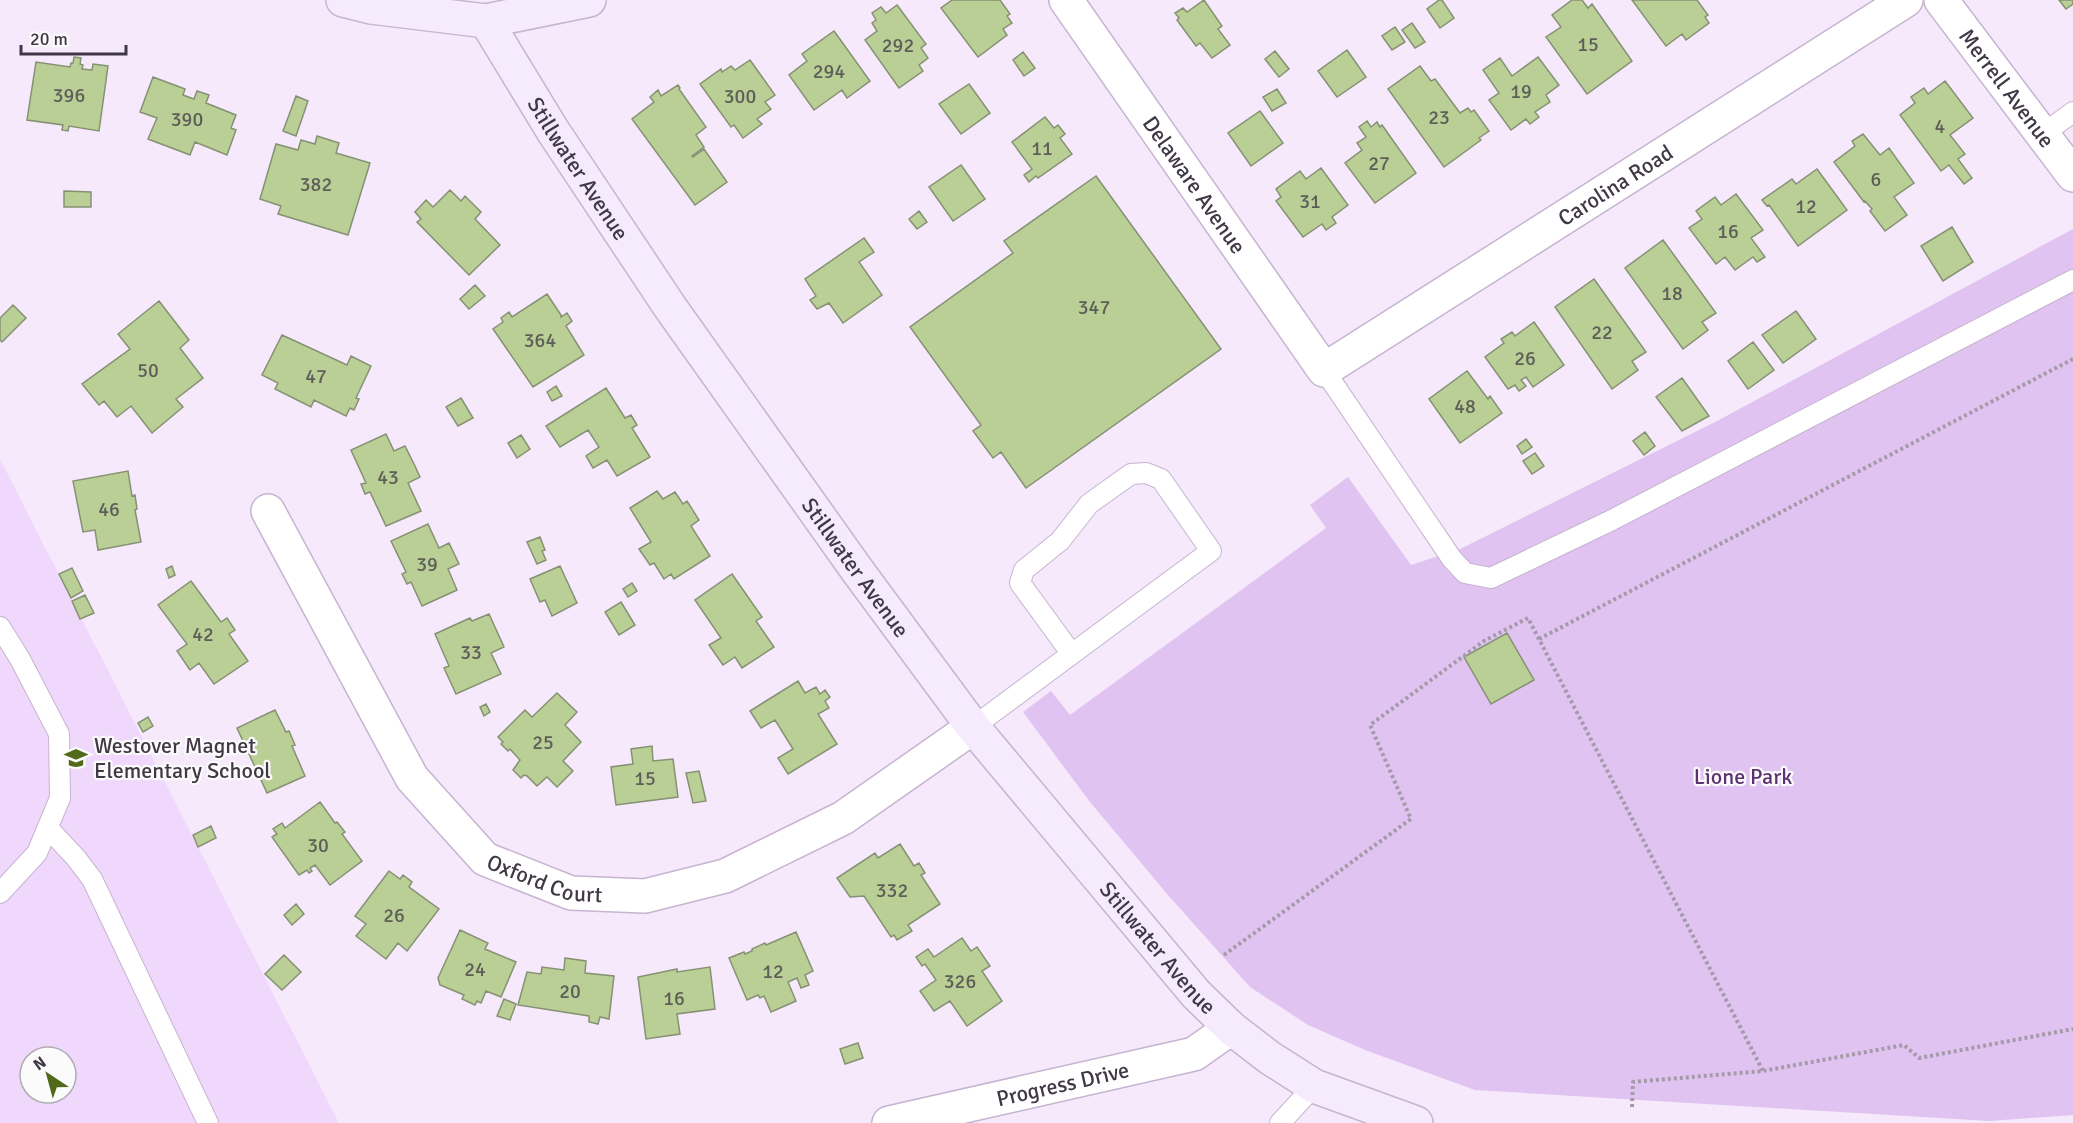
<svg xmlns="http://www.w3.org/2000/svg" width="2073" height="1123" font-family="Signika,sans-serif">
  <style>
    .built { fill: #f0d8fd; fill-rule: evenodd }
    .green { fill: #e0c3f0 }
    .building { fill: #b9cf95; stroke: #869174; stroke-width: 1.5 }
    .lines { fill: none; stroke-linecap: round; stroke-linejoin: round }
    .lane-casing { stroke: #c6b4d0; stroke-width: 22 }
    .street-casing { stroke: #c6b4d0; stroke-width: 36 }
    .secondary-casing { stroke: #c6b4d0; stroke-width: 36 }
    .path { stroke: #a49aa9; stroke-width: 4; stroke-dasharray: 3 3; stroke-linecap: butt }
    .lane { stroke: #fff; stroke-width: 20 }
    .street { stroke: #fff; stroke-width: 33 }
    .secondary { stroke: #f6eafd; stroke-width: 33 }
    .labels { text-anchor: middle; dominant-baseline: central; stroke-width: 4.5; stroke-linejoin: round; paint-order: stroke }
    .number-label { font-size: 20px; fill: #5e5e58 }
    .street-label { font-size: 22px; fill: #403844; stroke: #fbfbfb }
    .poi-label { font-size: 22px; fill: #403844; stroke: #fbfbfb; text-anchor: start }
    .park-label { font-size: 22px; fill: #5c3170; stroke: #fbfbfb }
  </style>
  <rect width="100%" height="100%" fill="#f5e9fb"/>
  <path class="built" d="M0,459l339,664h-339zM30,1057h36v36h-36z"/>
  <path class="green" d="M2073,229v886l-84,6 -514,-31 -110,-40 -57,-25 -58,-38 -82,-92 -78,-93 -67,-90 28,-21 19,24 256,-187 -16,-23 38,-28 63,88 49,-16 259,-129z"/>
  <path class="building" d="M952,0h48l10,14 -3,2 5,7 -9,6 4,6 -29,22 -37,-49z
    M1204,0l18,26 -4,3 12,16 -18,13 -12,-15 -4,3 -19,-26 2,-2 -4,-5 8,-5 4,4z
    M1439,0h3l12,18 -14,10 -13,-19z
    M1572,0h10l6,8 4,-4 40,57 -45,33 -41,-57 15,-10 -9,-12z
    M1632,0h65l11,15 -3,2 4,6 -23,17 -4,-6 -16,12z
    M2059,0h14v4l-7,5z
    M897,5l29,39 -5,4 7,10 -9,7 4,6 -24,17 -34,-48 12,-9 -5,-8 4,-3 -4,-7 9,-6 5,6z
    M1412,23l13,19 -10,6 -13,-18z
    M1395,27l10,15 -13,8 -10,-14z
    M834,31l36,50 -23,17 -5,-8 -28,20 -25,-35 18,-14 -5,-7z
    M1347,50l19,27 -29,20 -19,-26z
    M1275,51l14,18 -10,8 -14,-18z
    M1023,52l12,16 -11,8 -11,-16z
    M74,57l7,1 -1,6 3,1 -1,4 10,1 1,-6 15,2 -9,65 -30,-5 -1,5 -6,-1 1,-5 -36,-5 9,-58 34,5 1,-4h2z
    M1538,57l21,28 -13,10 4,7 -15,10 4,5 -9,7 -4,-5 -15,11 -22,-30 10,-7 -16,-23 17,-12 12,18z
    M750,60l25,35 -10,7 6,7 -14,10 5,5 -19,14 -9,-13 -3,2 -31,-43 21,-15 1,3 9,-6 4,4z
    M1420,66l11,15 4,-2 25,34 8,-5 3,4 3,-2 15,21 -10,7 2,2 -37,27 -56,-78z
    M153,77l32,12 -2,6 11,4 3,-8 12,4 -3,8 30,12 -5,13 5,2 -9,25 -32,-13 -5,13 -42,-16 9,-21 -17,-6z
    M1945,81l28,37 -23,17 15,19 -7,5 14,19 -8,6 -15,-19 -8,6 -41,-56 15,-12 -4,-6 13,-9 4,6z
    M969,84l21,29 -29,21 -22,-30z
    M678,85l2,3 -1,1 27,38 -10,8 8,12 -12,9 1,1 11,-8 23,33 -32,23 -63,-86 22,-17 -4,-5 8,-7 3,6z
    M1277,89l9,14 -14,8 -9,-14z
    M296,96l12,5 -12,35 -13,-5z
    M1260,111l23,32 -32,23 -23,-33z
    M1045,117l9,11 4,-3 7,9 -5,4 12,16 -34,24 -2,-2 -7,6 -5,-7 8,-6 -20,-27z
    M1367,121l4,6 6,-5 3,5 2,-2 34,48 -41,30 -30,-40 17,-13 -5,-7 9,-6 -7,-10z
    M1863,134l17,21 9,-7 25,35 -20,14 13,18 -22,16 -15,-20 2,-2 -7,-8 -1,1 -30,-40 21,-16 -3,-5z
    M317,136l22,7 -3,10 34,10 -22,72 -70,-21 3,-8 -21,-7 16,-55 22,6 3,-10 14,4z
    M961,165l24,34 -32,22 -24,-34z
    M1321,168l27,37 -16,12 4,6 -10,7 -4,-6 -19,13 -27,-36 5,-4 -5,-8 24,-18 6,8z
    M1817,169l30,41 -49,36 -29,-41 -2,1 -5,-6 30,-21 4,5z
    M1096,176l125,173 -195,139 -25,-36 -8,6 -20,-27 8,-6 -71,-98 103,-74 -9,-12z
    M450,190l11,11 4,-5 16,16 -6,7 25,26 -31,30 -52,-53 4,-3 -6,-7 11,-12 7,7z
    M64,191l27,1v15h-27z
    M1736,194l27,36 -12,8 14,19 -8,5 -4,-5 -18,13 -10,-13 -9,7 -27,-36 13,-9 -6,-8 19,-14 6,8z
    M919,211l8,11 -10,7 -8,-10z
    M1952,227l21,35 -30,19 -22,-35z
    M864,238l10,14 -15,10 23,33 -39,28 -14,-20 -12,6 -7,-9 6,-4 -11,-17z
    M1663,240l53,73 -14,9 6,8 -25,19 -58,-81z
    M1594,279l52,73 -14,9 6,9 -26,19 -57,-82z
    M475,285l10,11 -16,13 -9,-10z
    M547,294l14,21v2l6,-4 5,8 -6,5 18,29 -51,32 -40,-58 10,-7 -2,-4 8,-6 3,5z
    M159,301l30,39 -9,8 23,30 -27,21 7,8 -31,26 -21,-27 -14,11 -13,-16 -5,4 -17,-21 48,-35 -12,-15z
    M13,305l13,13 -24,24 -2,-2v-22z
    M1796,311l20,28 -33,24 -21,-28z
    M1534,322l30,43 -31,22 -7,-10 -5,3 5,6 -7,5 -4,-6 -7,4 -23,-32 19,-14 -3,-4 11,-7 3,4z
    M282,335l65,30 4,-9 20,10 -15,32 3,1 -5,11 -4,-2 -4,8 -32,-16 -3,7 -36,-18 3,-6 -16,-8z
    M1753,342l21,28 -26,19 -20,-28z
    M1467,371l21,28 2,-3 12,17 -42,30 -31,-44z
    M1682,378l27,38 -27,15 -26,-34z
    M556,386l6,10 -10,5 -5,-9z
    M606,388l19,30 6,-3 6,10 -5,3 18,29 -33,19 -10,-16 -14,8 -7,-12 13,-9 -11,-17 -28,17 -14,-21z
    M461,398l12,20 -15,8 -12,-19z
    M1645,432l10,14 -11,9 -11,-14z
    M386,434l8,17 11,-5 9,18 6,13 -12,6 13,28 -35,15 -16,-34 -5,2 -4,-10 5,-1 -15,-33z
    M521,435l9,14 -13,9 -9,-15z
    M1526,439l6,8 -10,7 -5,-8z
    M1535,453l9,13 -12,8 -9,-13z
    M128,471l4,25 3,-1 2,14 -2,1 6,32 -43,8 -3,-20 -12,2 -10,-51z
    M657,491l6,8 12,-7 8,12 4,-3 12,19 -8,6 19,30 -36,23 -3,-5 -7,5 -10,-16 -4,2 -11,-16 12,-7 -21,-34z
    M428,524l11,24 10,-5 10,21 -11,5 9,21 -35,16 -11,-24 -4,2 -5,-10 4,-2 -15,-31z
    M540,537l5,13 -3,1 4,9 -9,4 -10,-22z
    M172,566l3,9 -6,3 -3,-9z
    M560,566l17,37 -25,13 -7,-16 -5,2 -10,-23z
    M72,568l11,23 -12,7 -12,-24z
    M732,574l30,43 -6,4 18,26 -32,21 -7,-11 -12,8 -14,-20 12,-7 -26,-38z
    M191,581l30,41 6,-4 8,12 -6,4 19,27 -34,23 -15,-21 -9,7 -13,-19 10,-7 -29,-39z
    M632,583l5,8 -9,6 -5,-8z
    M85,595l9,18 -14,6 -8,-18z
    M621,602l14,23 -16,10 -14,-23z
    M489,614l15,33 -13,6 10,21 -45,20 -12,-26 5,-2 -14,-32 35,-16 2,3z
    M1507,633l27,47 -43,24 -27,-47z
    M798,681l7,12 11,-6 4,7 5,-4 5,7 -5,4 4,7 -11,6 19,30 -49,30 -10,-16 15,-9 -18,-29 -14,8 -11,-17z
    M557,693l20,19 -12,13 16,17 -18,19 10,10 -16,16 -10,-10 -10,9 -10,-10 -3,-1 -3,3 -8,-8 7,-10 -10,-11 -2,2 -7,-7 2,-2 -5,-5 27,-27 7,7z
    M486,704l4,8 -6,4 -4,-9z
    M275,710l11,22 3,-1 6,14 -3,1 13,30 -38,17 -30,-65z
    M148,717l5,9 -10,6 -5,-9z
    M652,746l1,15 20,-2 5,38 -62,8 -5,-38 22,-3 -2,-15z
    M699,771l7,30 -13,2 -7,-30z
    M320,802l15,21 2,-1 8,10 -3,2 20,27 -32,24 -15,-20 -5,3 2,3 -3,2 -2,-3 -8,5 -27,-38 5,-3 -4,-5 9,-6 3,5z
    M211,826l5,12 -18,9 -5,-12z
    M900,844l14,22 5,-3 6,10 -4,2 19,29 -32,21 4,6 -15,9 -3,-5 -3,2 -27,-41 -14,1 -13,-19 38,-25 3,5z
    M389,871l11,8 3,-4 9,7 -3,5 30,22 -32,42 -9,-8 -12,16 -30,-23 10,-12 -11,-8z
    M296,904l8,10 -12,11 -8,-10z
    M460,930l28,13 -3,6 31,13 -15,35 -15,-6 -5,12 -4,-2 -2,4 -13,-6 2,-4 -24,-10 -2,-7z
    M796,932l17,39 -8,4 4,10 -8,3 -4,-10 -9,4 8,19 -25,11 -7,-16 -4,2 -2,-3 -11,5 -18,-42 15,-6 1,2 7,-3v-2l13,-6 1,2z
    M962,938l9,13 6,-4 13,19 -8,5 20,30 -35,25 -17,-25 -16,10 -14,-20 16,-11 -11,-16 -3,2 -6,-9 12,-8 6,8z
    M284,955l17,17 -19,18 -17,-16z
    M565,958l21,3 -1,12 29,3 -5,43 -9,-2 -2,7 -9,-2v-6l-71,-11 9,-33 14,2 1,-7 22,3z
    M710,967l5,42 -38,5 3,20 -34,5 -8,-62 39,-8v3z
    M504,999l12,5 -6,16 -13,-4z
    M858,1043l5,15 -18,6 -5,-15z"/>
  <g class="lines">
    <g class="lane-casing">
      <path id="lane" d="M2043,134l30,-22
        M1324,370l128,189 13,14 26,5 121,-58 461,-240
        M0,627l20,32 39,75 1,64 -23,55 -37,40
        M973,727l238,-176 -50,-72 -15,-6 -15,1 -42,30 -29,37 -36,29 -4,13 51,70
        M48,828l28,30 16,21 116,244
        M1280,1123l34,-37"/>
    </g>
    <g class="street-casing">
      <g id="street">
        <path id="s1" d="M1066,0l258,370 582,-370"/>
        <path id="s2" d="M1941,0l132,175"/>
        <path id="s3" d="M268,511l144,267 73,81 86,34 74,3 80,-20 118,-58 130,-91"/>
        <path id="s4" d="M889,1123l305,-69 37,-26"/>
      </g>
    </g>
    <g class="secondary-casing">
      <g id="secondary">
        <path d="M343,0l28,7 115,14 103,-21"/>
        <path id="s5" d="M486,21l67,110 117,176 187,263 116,157 223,267 35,34 39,30 44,28 102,37"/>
      </g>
    </g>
    <path class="path" d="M1539,639l534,-280
      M1224,955l187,-136 -41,-94 114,-84 44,-23 235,453
      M1632,1107l1,-25 130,-11 141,-26 15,13 154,-29"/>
    <use href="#lane" class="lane"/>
    <use href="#street" class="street"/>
    <use href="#secondary" class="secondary"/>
  </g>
  <defs>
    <g id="school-bare" transform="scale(1.8)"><path d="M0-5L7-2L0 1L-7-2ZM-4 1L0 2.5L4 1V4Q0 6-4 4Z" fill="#516919" stroke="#fbfbfb" stroke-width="2.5" paint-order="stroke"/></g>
  </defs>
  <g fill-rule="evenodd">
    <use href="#school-bare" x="76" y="758"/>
  </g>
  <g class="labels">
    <g class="number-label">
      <text x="1588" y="44">15</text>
      <text x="898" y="45">292</text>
      <text x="829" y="71">294</text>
      <text x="1521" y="91">19</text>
      <text x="69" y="95">396</text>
      <text x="740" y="96">300</text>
      <text x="1439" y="117">23</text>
      <text x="187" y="119">390</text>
      <text x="1940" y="126">4</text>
      <text x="1042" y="148">11</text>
      <text x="1379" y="163">27</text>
      <text x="1876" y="179">6</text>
      <text x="316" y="184">382</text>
      <text x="1310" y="201">31</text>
      <text x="1806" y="206">12</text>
      <text x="1728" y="231">16</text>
      <text x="1672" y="293">18</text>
      <text x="1094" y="307">347</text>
      <text x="1602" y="332">22</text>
      <text x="540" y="340">364</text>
      <text x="1525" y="358">26</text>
      <text x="148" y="370">50</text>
      <text x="316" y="376">47</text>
      <text x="1465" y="406">48</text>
      <text x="388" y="477">43</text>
      <text x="109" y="509">46</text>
      <text x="427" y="564">39</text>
      <text x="203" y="634">42</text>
      <text x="471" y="652">33</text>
      <text x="543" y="742">25</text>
      <text x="645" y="778">15</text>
      <text x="318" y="845">30</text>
      <text x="892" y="890">332</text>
      <text x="394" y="915">26</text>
      <text x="475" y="969">24</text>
      <text x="773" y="971">12</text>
      <text x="960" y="981">326</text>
      <text x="570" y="991">20</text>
      <text x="674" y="998">16</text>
    </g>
    <g class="street-label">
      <text stroke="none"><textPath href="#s2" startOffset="110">Merrell Avenue</textPath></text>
      <text stroke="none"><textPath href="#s5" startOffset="174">Stillwater Avenue</textPath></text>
      <text stroke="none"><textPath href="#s1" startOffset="225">Delaware Avenue</textPath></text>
      <text stroke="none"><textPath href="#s1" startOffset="796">Carolina Road</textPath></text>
      <text stroke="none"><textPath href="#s5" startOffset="660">Stillwater Avenue</textPath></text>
      <text stroke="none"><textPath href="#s3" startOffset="476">Oxford Court</textPath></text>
      <text stroke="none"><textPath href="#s5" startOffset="1146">Stillwater Avenue</textPath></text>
      <text stroke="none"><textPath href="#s4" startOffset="178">Progress Drive</textPath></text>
    </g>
    <g class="poi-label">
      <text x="94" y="745">Westover Magnet<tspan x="94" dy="25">Elementary School</tspan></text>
    </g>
    <g class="park-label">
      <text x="1743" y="776">Lione Park</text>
    </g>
  </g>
  <g transform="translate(48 1075) rotate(324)"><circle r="28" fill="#fbfbfb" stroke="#b0adb2" stroke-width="1.5"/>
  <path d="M0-4.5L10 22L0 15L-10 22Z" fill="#516919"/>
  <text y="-9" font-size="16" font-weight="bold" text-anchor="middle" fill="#403844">N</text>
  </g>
  <path d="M21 45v9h105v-9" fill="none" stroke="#403844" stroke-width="3"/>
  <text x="30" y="45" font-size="18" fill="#403844" stroke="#fbfbfb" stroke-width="4.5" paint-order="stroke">20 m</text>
</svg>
